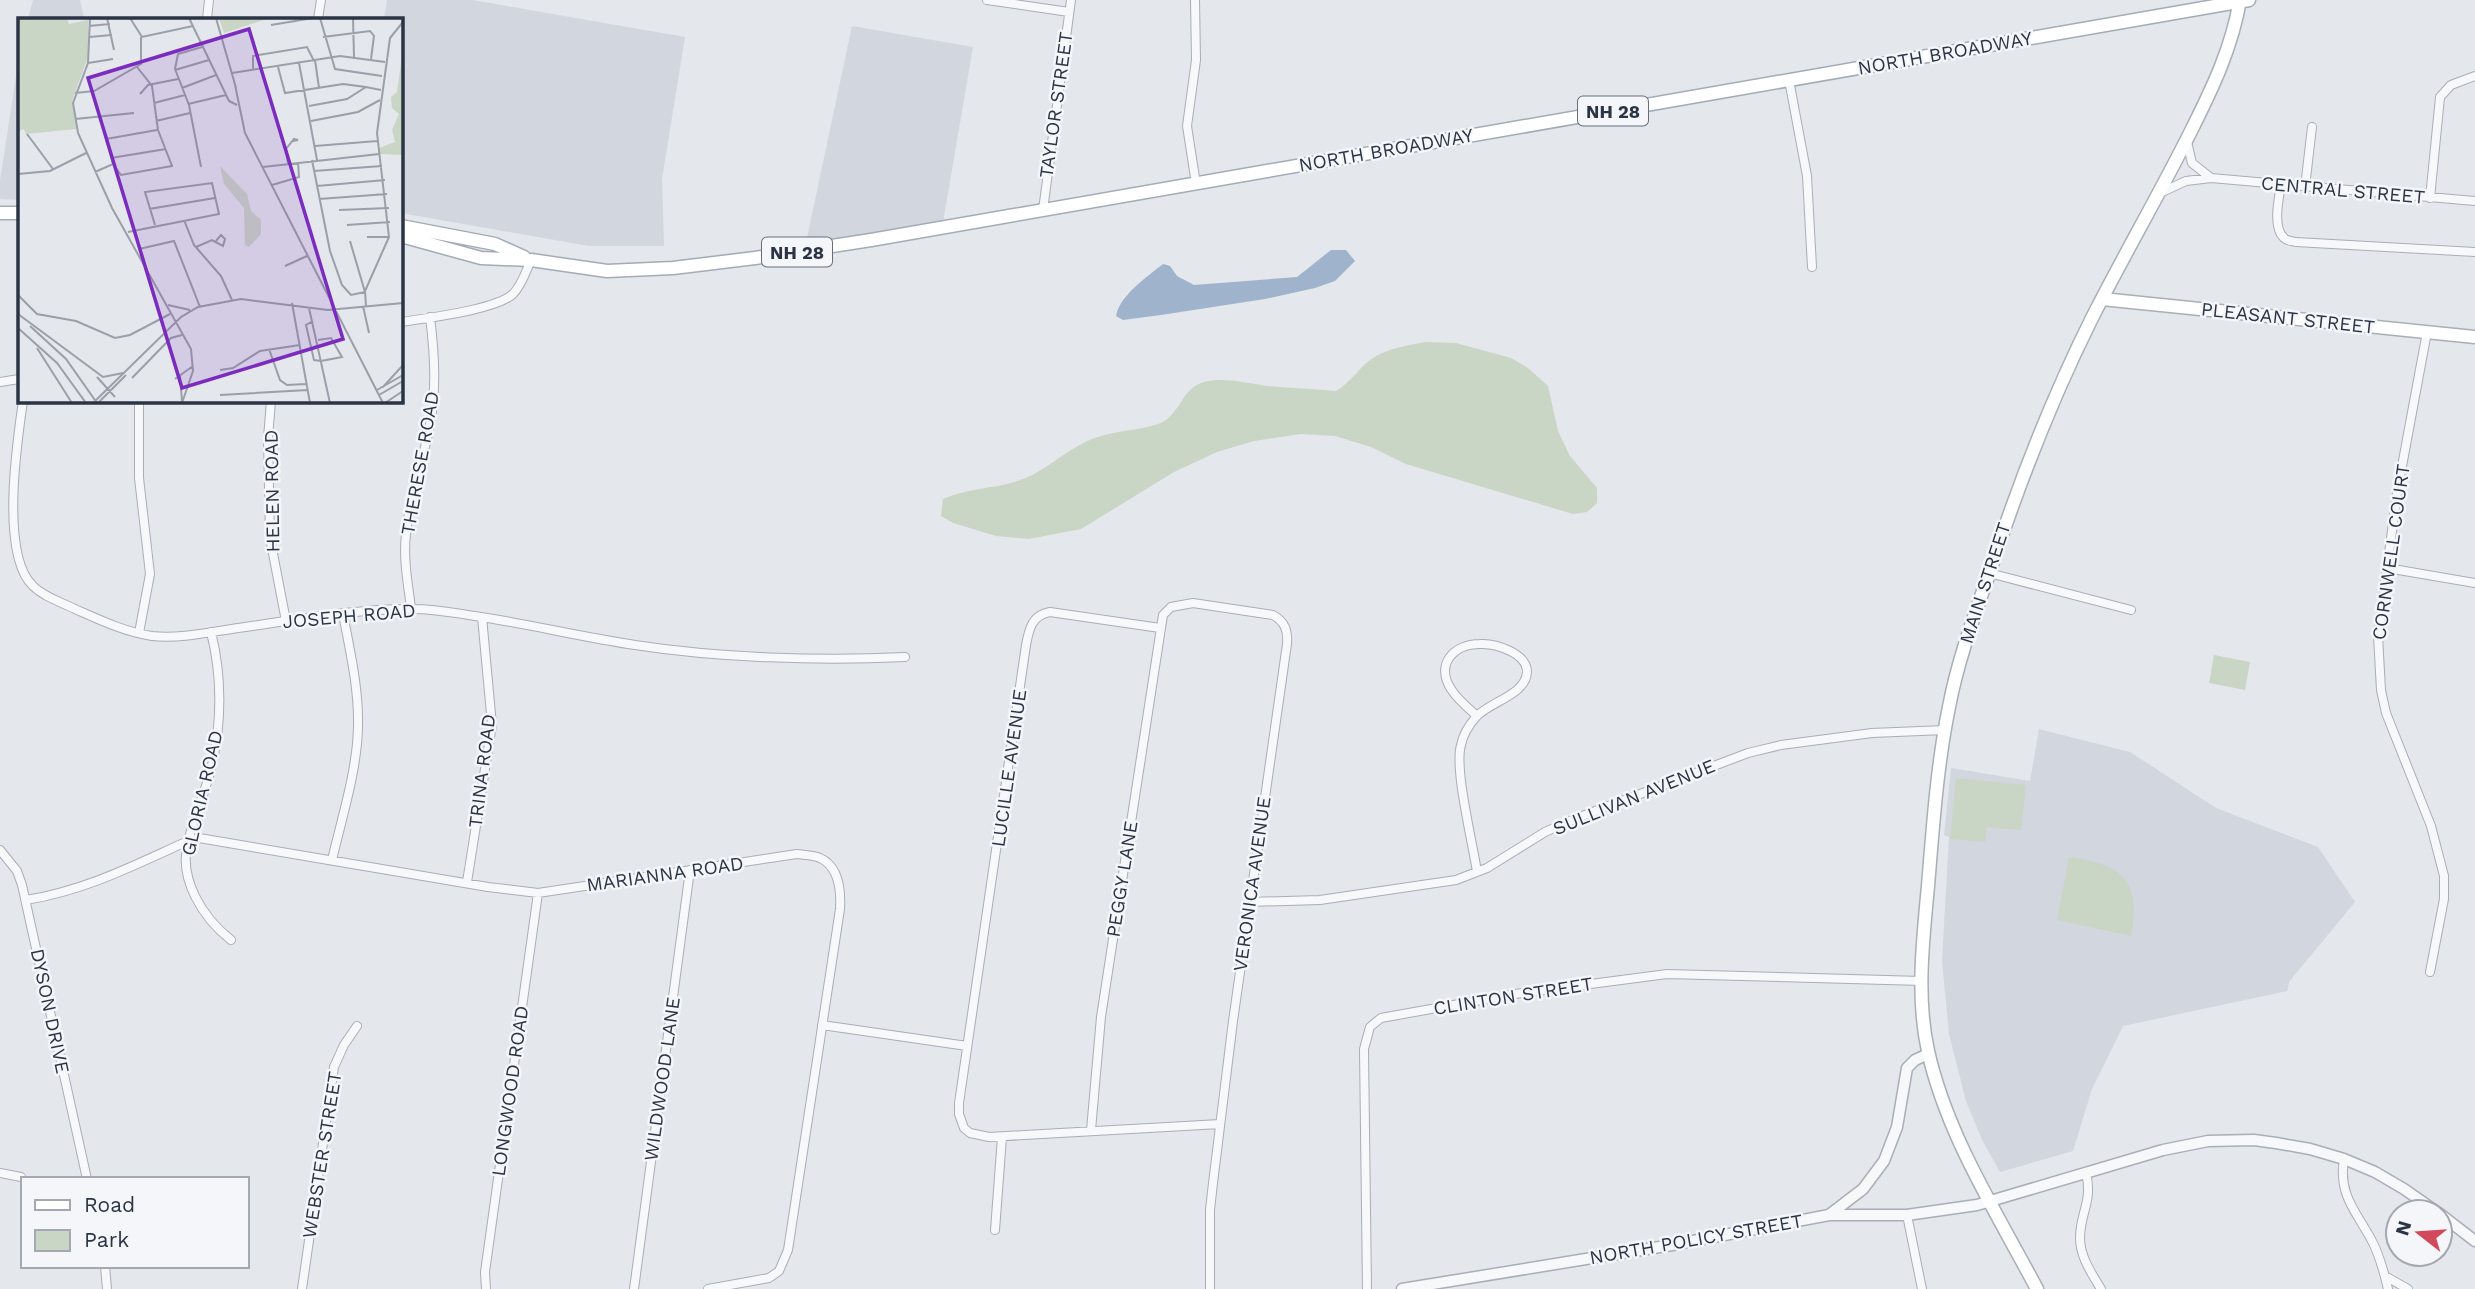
<svg xmlns="http://www.w3.org/2000/svg" width="2475" height="1289" font-family="'Work Sans',sans-serif">
  <style>
    .built { fill: #d2d6de }
    .green { fill: #c9d6c5 }
    .water { fill: #9fb4cc }
    .lines { fill: none; stroke-linecap: round; stroke-linejoin: round }
    .minor-casing { stroke: #a9aeb7; stroke-width: 10 }
    .tertiary-casing { stroke: #a9aeb7; stroke-width: 13 }
    .secondary-casing { stroke: #a9aeb7; stroke-width: 15 }
    .primary-casing { stroke: #a3abb8; stroke-width: 15 }
    .minor { stroke: #f7f8fa; stroke-width: 8 }
    .tertiary { stroke: #f7f8fa; stroke-width: 10 }
    .secondary { stroke: #fff; stroke-width: 12 }
    .primary { stroke: #fff; stroke-width: 12 }
    .labels { text-anchor: middle; dominant-baseline: central; stroke-width: 5; stroke-linejoin: round; paint-order: stroke }
    .shield { fill: #f4f6f9; stroke: #676e7b; stroke-width: 2 }
    .shield-label { font-size: 18px; font-weight: bold; fill: #2b3445 }
    .street-label { font-size: 19px; fill: #2b3445; stroke: #f4f6f9 }
    .inset-road { fill: none; stroke: #9a9fa9; stroke-width: 2 }
    .view { fill: #7b2cbf; fill-opacity: 0.15; stroke: #7b2cbf; stroke-width: 3.5 }
    .inset-edge { fill: none; stroke: #2b3445; stroke-width: 3.5 }
  </style>
  <rect width="100%" height="100%" fill="#e4e7ec"/>
  <path class="built" d="M33,0h47l4,19h-56z
    M387,0h85l213,37 -23,142 2,67h-75l-188,-33v-194h-17z
    M852,26l121,21 -31,181 -138,24z
    M19,56v144l-19,-1v-18z
    M2039,729l91,23 86,56 102,39 37,55 -66,80 -2,9 -164,35 -31,63 -19,62 -73,21 -18,-32 -16,-39 -17,-67 -7,-73 7,-124 -5,-2 7,-67 79,13z"/>
  <path class="green" d="M1425,342l31,1 55,15 17,10 20,18 10,45 12,25 27,32v15l-10,9 -14,2 -167,-50 -35,-17 -36,-11 -34,-2 -47,7 -37,11 -43,20 -93,57 -52,10 -33,-3 -43,-13 -12,-7 2,-17c26,-12 56,-10 83,-21 24,-10 43,-31 69,-40 20,-8 43,-7 63,-14 22,-7 23,-36 46,-42 20,-5 41,1 63,4 23,2 46,3 69,5 14,-8 22,-22 34,-31 16,-12 37,-14 55,-18z
    M2214,655l36,7 -5,28 -36,-7z
    M1956,778l70,7 -5,45 -34,-3 -2,15 -35,-3z
    M2069,857c55,8 72,23 62,79l-74,-16z"/>
  <path class="water" d="M1331,250h15l9,11 -20,20 -20,7 -50,11 -104,16 -38,5 -7,-4c4,-21 31,-39 47,-52l7,2 7,10 17,9 103,-8z"/>
  <g class="lines">
    <g class="minor-casing">
      <path id="minor" d="M987,0l82,12
        M1195,0l1,60 -9,66 9,58
        M207,19l2,-19
        M318,19l3,-19
        M1789,80l18,96 5,91
        M2187,142l5,21 19,15
        M2281,185c-2,13 -9,42 3,53 3,3 8,3 12,4l179,10
        M2305,187l7,-60
        M2162,192l24,-11 25,-3 264,23
        M2430,198l10,-101 11,-12 24,-9
        M1043,210l28,-210
        M401,322c25,-4 95,-12 112,-28 9,-9 13,-23 18,-34
        M2427,332l-30,161 -19,143 3,54 5,23 45,113 13,50v23l-14,73
        M0,382l19,-3
        M23,401c-6,41 -23,154 10,185 11,11 28,16 42,23 25,11 50,23 77,27 28,3 58,-4 86,-8 57,-8 115,-19 172,-19 22,-1 44,4 65,7 54,8 106,21 160,29 84,13 185,16 270,12
        M271,401l-3,37 2,100 16,83
        M2387,568l88,15
        M1989,573l142,37
        M411,608c-3,-24 -8,-49 -5,-74 3,-34 15,-67 22,-100 9,-39 7,-77 2,-117
        M1160,628l-110,-16c-18,3 -21,17 -24,33l-67,458v11l5,14 6,5 19,4 231,-13
        M211,632c11,44 11,88 1,133 -6,26 -18,51 -24,77 -10,37 15,76 43,98
        M139,633l11,-59 -11,-96v-77
        M1477,716c-9,-8 -20,-17 -26,-27 -16,-25 3,-45 29,-45 15,-1 47,9 47,28 -1,23 -38,30 -51,45 -7,8 -13,18 -15,28 -7,24 12,99 16,127
        M0,850l17,21 5,14 65,294
        M332,860c10,-43 25,-89 26,-133 1,-38 -8,-76 -15,-113
        M467,882l25,-157 -10,-108
        M26,900c61,-10 106,-34 162,-59l11,-3 289,49 50,6 259,-39c7,1 17,1 23,4 20,9 21,34 20,51l-52,341 -9,21 -10,7 -61,11
        M1250,902l70,-2 136,-20 31,-12 58,-36 32,-14 171,-65 33,-8 91,-12 73,-3
        M822,1025l145,21
        M1091,1130l10,-113 62,-402 8,-8 22,-4 80,12c12,7 15,15 14,29l-54,377 -20,162 -3,27v79
        M2344,1159c-6,36 12,52 28,82 8,15 12,31 16,48
        M0,1173l21,4
        M2086,1173c7,28 -6,40 -6,65 0,19 12,36 21,51
        M1907,1215l15,74
        M995,1230l7,-93
        M105,1266l2,23
        M2385,1276l23,13
        M302,1289l32,-222 10,-22 13,-19
        M486,1289l-1,-17 53,-379
        M634,1289l56,-419
        M1367,1289l-3,-240 6,-22 11,-9 134,-24 152,-20 255,7"/>
    </g>
    <g class="tertiary-casing">
      <path id="tertiary" d="M2440,1214l35,27
        M1829,1215l34,-26 21,-28 13,-34 10,-59 8,-8 13,-6
        M1402,1289l270,-44 157,-30h78l70,-10 186,-55 45,-9 46,-1 22,3 34,6 34,10 31,13 29,17 33,23"/>
    </g>
    <g class="secondary-casing">
      <path id="secondary" d="M2102,299l373,38
        M2037,1289c-40,-76 -90,-153 -109,-238 -12,-54 -5,-111 0,-165 5,-60 9,-121 21,-179 9,-48 26,-93 42,-139 29,-88 59,-166 101,-250 32,-63 68,-125 100,-189 21,-42 40,-82 48,-129"/>
    </g>
    <g class="primary-casing">
      <path id="primary" d="M0,213h19
        M401,226l94,18 29,13
        M401,236l80,22 50,2 76,11 66,-3 82,-10 116,-18 1378,-240"/>
    </g>
    <use href="#minor" class="minor"/>
    <use href="#tertiary" class="tertiary"/>
    <use href="#secondary" class="secondary"/>
    <use href="#primary" class="primary"/>
  </g>
  <g class="labels">
    <g class="shield">
      <rect x="1578" y="96.5" width="70" height="29" rx="5"/>
      <rect x="762" y="237.5" width="70" height="29" rx="5"/>
    </g>
    <g class="shield-label">
      <text x="1613" y="111">NH 28</text>
      <text x="797" y="252">NH 28</text>
    </g>
    <g class="street-label">
      <text transform="translate(1945 53) rotate(-10)">NORTH BROADWAY</text>
      <text transform="translate(1056 105) rotate(-82)">TAYLOR STREET</text>
      <text transform="translate(1386 150) rotate(-10)">NORTH BROADWAY</text>
      <text transform="translate(2343 190) rotate(5)">CENTRAL STREET</text>
      <text transform="translate(2288 318) rotate(6)">PLEASANT STREET</text>
      <text transform="translate(420 463) rotate(-80)">THERESE ROAD</text>
      <text transform="translate(272 491) rotate(-91)">HELEN ROAD</text>
      <text transform="translate(2391 552) rotate(-82)">CORNWELL COURT</text>
      <text transform="translate(1985 583) rotate(-72)">MAIN STREET</text>
      <text transform="translate(349 616) rotate(-5)">JOSEPH ROAD</text>
      <text transform="translate(1009 768) rotate(-82)">LUCILLE AVENUE</text>
      <text transform="translate(482 771) rotate(-83)">TRINA ROAD</text>
      <text transform="translate(202 793) rotate(-77)">GLORIA ROAD</text>
      <text transform="translate(1634 797) rotate(-22)">SULLIVAN AVENUE</text>
      <text transform="translate(665 874) rotate(-8)">MARIANNA ROAD</text>
      <text transform="translate(1122 879) rotate(-81)">PEGGY LANE</text>
      <text transform="translate(1252 884) rotate(-82)">VERONICA AVENUE</text>
      <text transform="translate(1513 996) rotate(-9)">CLINTON STREET</text>
      <text transform="translate(50 1011) rotate(78)">DYSON DRIVE</text>
      <text transform="translate(662 1079) rotate(-82)">WILDWOOD LANE</text>
      <text transform="translate(510 1091) rotate(-82)">LONGWOOD ROAD</text>
      <text transform="translate(322 1155) rotate(-81)">WEBSTER STREET</text>
      <text transform="translate(1696 1239) rotate(-10)">NORTH POLICY STREET</text>
    </g>
  </g>
  <g transform="translate(18 18)">
    <rect width="385" height="385" fill="#e4e7ec"/>
    <path d="M0,0h49l2,6 19,-4v37l-16,44 4,28 -50,5 -2,-5 -5,2zM201,0h51l-46,15zM385,31v106l-23,-1 -1,-6 16,-6 -3,-12 7,-16 -7,-6 -1,-11 6,-5zM202,148l27,28 4,17 10,9v14l-12,13 -4,-2 -1,-37 -20,-24z" fill="#c9d6c5"/>
    <path class="inset-road" d="M72,0l-2,45 -15,40 5,30 34,75 79,141 2,22 -11,32M89,0l7,32M112,0l12,19 51,-11M171,0l40,83 8,4M198,0l20,70M302,0l15,51 47,7M335,0l1,39M253,7l42,-7M71,8l21,-2M71,19l23,-2M305,19l47,-6 4,5 -3,23M297,42l4,28M70,45l25,-4M281,45l18,97M260,49l7,26 58,-9 23,3M157,52l34,-10M235,52v-14l54,-9 7,14M214,55l108,-17 45,6M217,67l10,48 138,270M164,70l34,-13M57,75l19,-2 47,-27v-27M122,76l8,-9 30,-6M136,85l31,-8M170,86l38,-9M291,88l38,-7 19,-12 15,3M57,101l59,-6M138,103l34,-8M293,103l47,-9 22,-12M9,116l26,35M297,128l62,-5M93,140l55,-9M294,142l18,91 12,34 9,10 14,-3 -15,-51M270,145l-2,-14 8,-10 4,1 -5,1M95,146l-7,-25 51,-9M183,149l-12,-62 -14,-36 3,-15 24,-7M245,149l116,-13M296,153l68,-5M77,154l18,-8 8,11 51,-9 -14,-36 -6,-44 -15,-19M0,156l32,-3 36,-18M254,167l27,-8 -1,-15M299,168l68,-6M301,181l68,-5M131,191l66,-11M321,192l50,-2M166,202l10,25 27,31 11,24M329,207l43,-3M110,214l91,-18 -7,-31 -67,9 10,33M349,219h22M178,229l16,-7 11,6 2,-7 -4,-4 -5,6M121,231l35,-8 26,66M267,248l22,-10M0,277l19,19 39,7 39,17 15,-3 40,-21M274,285l18,100M150,287l22,5M345,288l6,27M348,288l-1,-15 24,-54 -12,-104 13,-95 13,-16M291,290l21,95M0,296l85,63 20,-4M295,303l-7,4 8,35 7,1M12,308l36,33 31,44M0,310l39,35 29,40M300,322l13,-2 11,19 -21,4M19,330l35,55M251,331l11,31 7,5 19,-1M202,352l13,-2 27,-17 40,-6M162,358l2,25M79,359l18,20M114,360l39,-40 11,-3M157,361l18,-13M365,369l20,-22M359,372l26,-15M202,377l88,-5M361,377l24,-14M75,385l88,-86 17,-10 43,-8 87,11 75,-7M80,385l28,-28M367,385l18,-12"/>
    <path class="view" d="M231,11l94,310 -161,49 -94,-310z"/>
    <rect width="385" height="385" class="inset-edge"/>
  </g>
  <rect x="21" y="1177" width="228" height="91" fill="#f4f6f9" stroke="#a4a8b1" stroke-width="2"/>
  <rect x="35" y="1200" width="35" height="10" fill="#ffffff" stroke="#a4a8b1" stroke-width="2"/>
  <text x="84" y="1212" font-size="21" fill="#2b3445">Road</text>
  <rect x="35" y="1230" width="35" height="21" fill="#c9d6c5" stroke="#a4a8b1" stroke-width="2"/>
  <text x="84" y="1247" font-size="21" fill="#2b3445">Park</text>
  <g transform="translate(2419 1233) rotate(287)"><circle r="33" fill="#f4f6f9" stroke="#a4a8b1" stroke-width="2"/>
  <path d="M0-5L12 26L0 18L-12 26Z" fill="#d1495b"/>
  <text y="-10" font-size="19" font-weight="bold" text-anchor="middle" fill="#2b3445">N</text>
  </g>
</svg>
